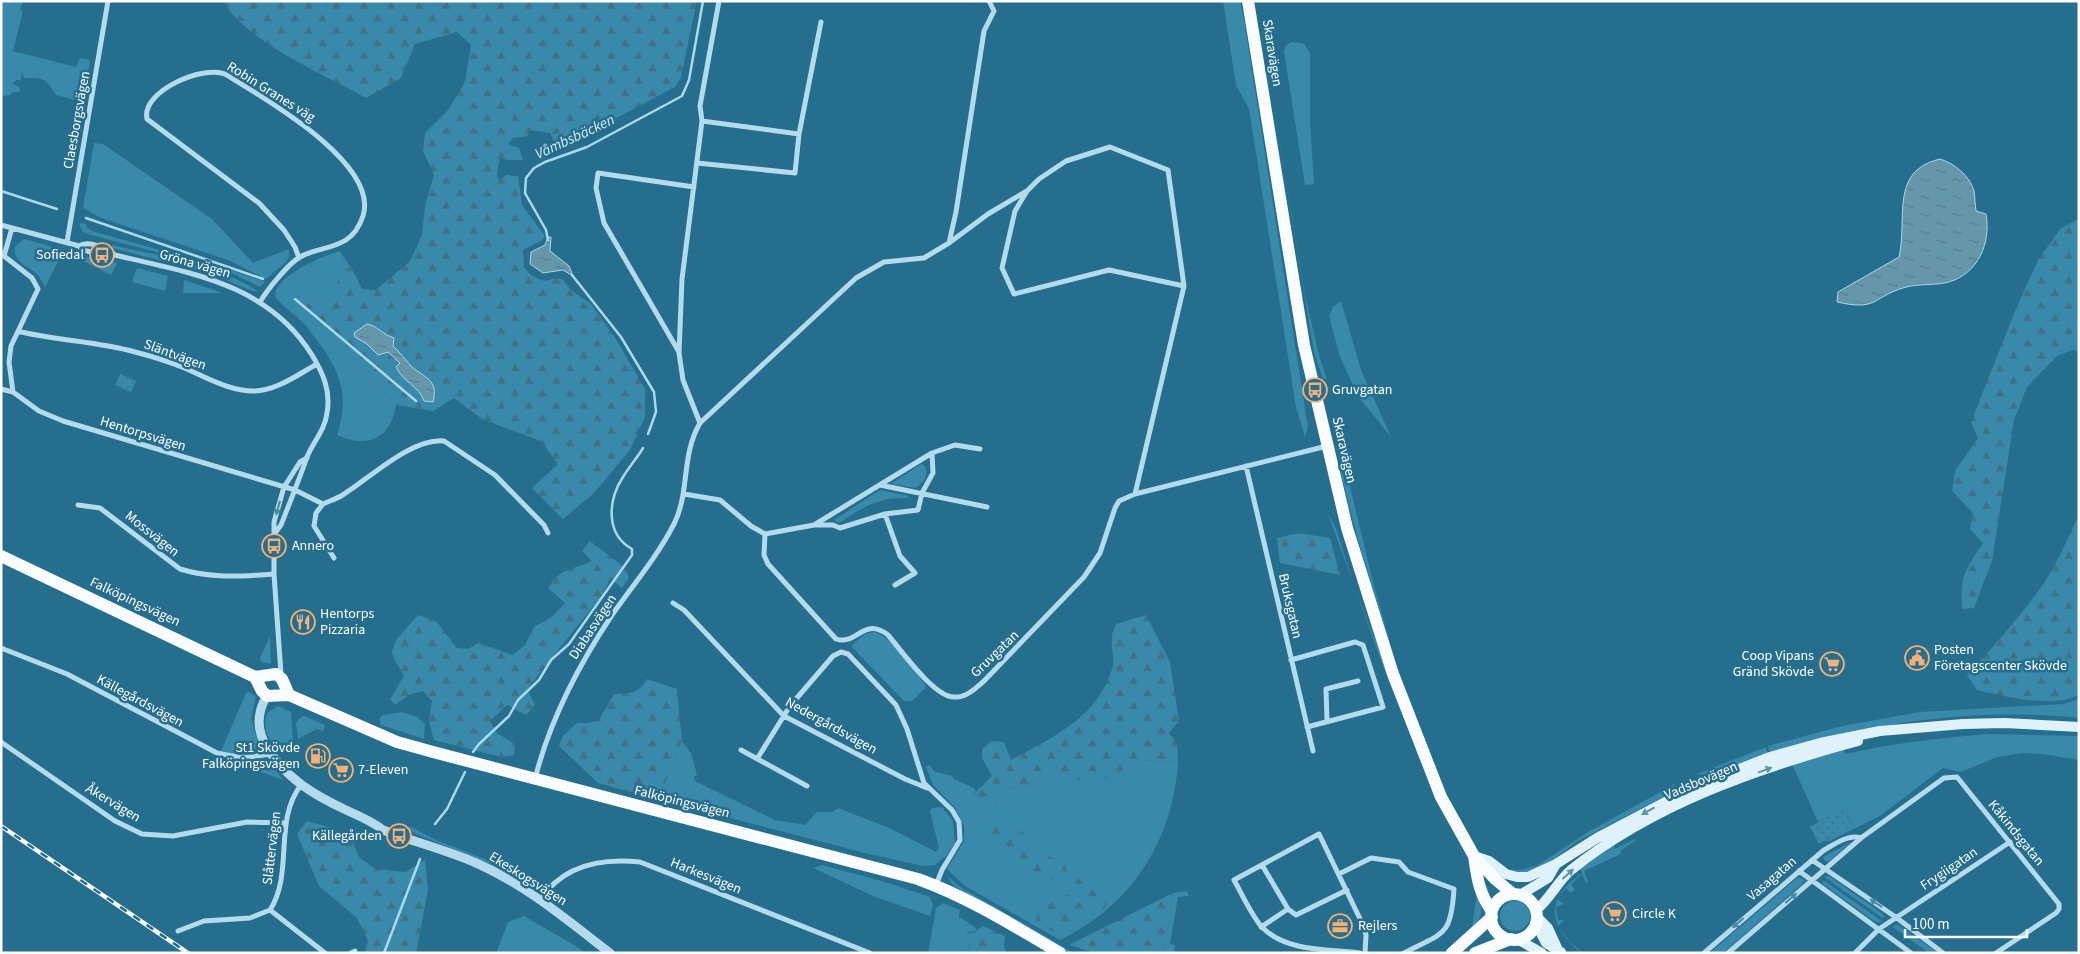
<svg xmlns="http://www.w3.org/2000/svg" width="2080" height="954" font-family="'Source Sans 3',sans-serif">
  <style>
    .grass { fill: #3989aa }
    .forest { fill: url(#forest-firs) }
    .park { fill: url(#park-dots) }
    .water { fill: url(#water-ripples); stroke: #a8d9ec }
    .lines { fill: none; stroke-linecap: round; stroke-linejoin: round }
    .stream { stroke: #a8d9ec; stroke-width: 2.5 }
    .minor { stroke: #b4dbeb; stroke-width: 5 }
    .tertiary { stroke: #b4dbeb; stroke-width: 9 }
    .secondary { stroke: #dff1f9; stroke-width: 10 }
    .primary { stroke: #f8fcfe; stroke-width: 12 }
    .rail-casing { stroke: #fff; stroke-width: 4.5 }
    .rail { stroke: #256e8d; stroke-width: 2.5; stroke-dasharray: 8; stroke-linecap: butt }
    .oneway { fill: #4989a4 }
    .oneway2 { fill: #5d95ad }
    .labels { text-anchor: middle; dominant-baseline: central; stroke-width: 5; stroke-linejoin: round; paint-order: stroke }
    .street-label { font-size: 14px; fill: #fff; stroke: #256e8d }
    .poi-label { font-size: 14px; fill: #fff; stroke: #256e8d; text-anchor: start }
    .water-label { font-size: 15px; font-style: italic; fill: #d0ebf5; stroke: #256e8d }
  </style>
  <defs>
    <pattern id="forest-firs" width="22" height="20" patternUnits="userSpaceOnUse" patternTransform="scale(1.25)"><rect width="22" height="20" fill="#3989aa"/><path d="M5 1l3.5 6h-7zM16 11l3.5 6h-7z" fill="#417184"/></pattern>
    <pattern id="park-dots" width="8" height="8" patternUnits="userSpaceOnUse" patternTransform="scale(1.25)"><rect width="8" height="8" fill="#3989aa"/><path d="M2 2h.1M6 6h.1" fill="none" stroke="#417184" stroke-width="1.8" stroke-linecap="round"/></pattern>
    <pattern id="water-ripples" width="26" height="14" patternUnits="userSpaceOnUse" patternTransform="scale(1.25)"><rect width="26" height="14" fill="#6696aa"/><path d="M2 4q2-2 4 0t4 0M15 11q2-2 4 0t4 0" fill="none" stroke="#5d7c89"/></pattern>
  </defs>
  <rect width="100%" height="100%" fill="#256e8d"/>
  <path class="grass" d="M1,1h22l-3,9 3,1 -10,40 63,16 4,-9 10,2 -15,95h-5l9,-54 -23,-6c-13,-20 -13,-16 -32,-17l-2,-5 -1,7h-5l-3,4 6,3 1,5h-7l-3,3 -7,1 -2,-2z
    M1223,1h17l4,19 64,407 -3,10 -9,-30 -47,-298 -13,-24z
    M1256,1l49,294 15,64 7,20h-4l-9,-27z
    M1292,42l12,2 6,10v66l4,64 -9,1 -21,-133 2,-7z
    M94,143l9,1 109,75 41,44 36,-14v8l-3,5 -20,17 -38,-19 -127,-42 -18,-10z
    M79,223l7,1 1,4 5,3 135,38 38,13 -5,5 -34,-17 -135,-35 -8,-3z
    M24,239l40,11 -19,37c-3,-5 -5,-10 -9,-14 -10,-8 -24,-12 -21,-26z
    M112,245c48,11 104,19 146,46h-6l-43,-18 -97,-25z
    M339,251l12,16 -10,4 1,22 -12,6 -12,14c-14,-12 -17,-25 -33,-6l-9,-9c-7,-20 49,-43 63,-47z
    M78,255l39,8 -6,12 -34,-17z
    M137,268l31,8 -3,15 -33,-9z
    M184,280l39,13h-40z
    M1341,301l20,69 30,67 -33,-41 -18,-39 -11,-41 4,-9z
    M305,325l57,41 34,39c-5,34 -29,44 -59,30 16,-47 -3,-74 -32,-110z
    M921,464l3,1c6,10 0,16 -8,23l-25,-4z
    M1340,470h6l28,116 18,63 -33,-105z
    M880,490l29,6 -1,2c-30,-1 -45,9 -69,25l-5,-3z
    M1327,511l10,20 16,52 36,93 -2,1z
    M874,632c16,3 40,38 50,51l2,4 -14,14h-8l-52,-54v-2l13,-11z
    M270,636l1,28 -10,-2 -1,-4z
    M249,692l7,4 -5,23 9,28c-10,12 -26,8 -39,4l25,-58z
    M2079,699v19c-108,-11 -204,5 -309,35l-2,-7 74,-20 78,-14 143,-8z
    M278,706l13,6 2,29c-22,11 -32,-8 -26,-28z
    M402,712l15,5 8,7 -1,15 -43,-14 -2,-6 4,-4z
    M305,716l20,9 -2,6 -6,-2 -19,10 -2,-16 5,-6z
    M1989,734l90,2v24l-37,-6 -19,-1 -26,4 -36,15 -18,-4 -63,48 -51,25h-4l28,-16 -9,-16 -26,13 -26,-58 52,-14 1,4c48,-11 95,-16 144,-20z
    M682,741l9,12 6,22 -3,2 1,4 80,39 30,5 12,-13h15l6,-4 54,21 44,23 3,-4 -9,-37 2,-3 10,-1 11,14 2,22 -9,13 -11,9 -12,1 -58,-13 -242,-63 37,4z
    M1766,747l2,7 -59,22 -12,-2z
    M261,758l7,1 15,21 -27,-10 -1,-10z
    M1142,760l36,2c-5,79 -47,144 -118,178l-95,-54 -18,-17 17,-28v-16l-9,-17 -22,-23 -7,-18 4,-2 4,6 18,5 2,3 20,9 2,3 -3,4 22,9 15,-16 31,-5 14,-17 21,14h27z
    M1675,784l-8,11 -89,46 -29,22 -26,11 -18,-4h16l17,-5 50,-33z
    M409,826l27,14 51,20 54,25 -8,2 -46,-24 -80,-33z
    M1635,839l1,1 -16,11 1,3 -37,17 4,11 -2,1 -4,-9 -11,10 4,5 -4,4 -5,-5 -9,11 7,5 -8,3 2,13h6l-6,6 12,16 13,11h-2c-33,-28 -37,-54 1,-80l-2,-4 35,-24 -1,4z
    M1851,842l-23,20 -4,-2 -1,-3z
    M822,865l63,17 45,15 3,8 -3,11 -57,-20 -60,-28z
    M946,875l16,13 112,65h-4l-116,-67z
    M1829,876l54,38 1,5 -60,-42z
    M1798,877l6,3 -2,4 -79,69h-13z
    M1823,880l59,41 -2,2 -6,-2 -51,-37z
    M1187,891l2,5 -11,1 -8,47 5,1 -1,8h-10l9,-60z
    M1477,893c4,11 8,26 -5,34z
    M1500 916a15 15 0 1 1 30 0a15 15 0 1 1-30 0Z
    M943,903l17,7 -1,7 16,10 2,4 -9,1 -3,7 6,3 -5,11h-38l8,-45z
    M524,916l55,32 6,5h-89l12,-31z
    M1895,925h3l40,28h-9l-36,-26z"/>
  <path class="forest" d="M223,1h474l-16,76 -6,10 -117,62 -8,-16 -21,-3 -1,6 -15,2 -5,6 11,4 4,12h-16l-7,-3 -3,17 2,7 7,-6 12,1 4,29 23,31 -2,4 -20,10 1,17 8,9 12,5 12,-3 6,1 10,12 19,13 25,35 29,50v28l-15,33 -36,43 -31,26 -31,-31 26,-24 -17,-23 -59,-22 -28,-21 -21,13 -37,-6 -34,-39 -38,-25 -39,-34c16,-20 19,-6 33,6l12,-14 12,-6 -5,-9 4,-13 10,-4 11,22 14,1 34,-29 12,-26 3,-29 9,-31 -11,-24 2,-18 23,-23 17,-28 6,-37 -14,-13 -42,12 -14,34 -35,20c-44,-25 -117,-54 -143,-97z
    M2079,219v132l-7,-1 -15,6 -30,31 -13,33 -22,141 -18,47 -12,1c-2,-33 3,-39 21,-66l-13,-14 3,-16 -21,-22 3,-20 23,-33 -7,-16 44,-111 23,-51 23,-32z
    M2079,515v180c-27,13 -73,2 -102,-5l-10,-15c25,-27 50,-55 72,-85 17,-23 28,-50 40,-75z
    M1298,533l32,5 10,37 -60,-12 -3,-25z
    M590,541l35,27 4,10 -7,10 -11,-9 -11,19 -73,91 8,16 -9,10 -19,-10 -17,16 7,12 18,11 -1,11 -13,2 -67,-17 -5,-19 3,-20 -9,-10 -14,4 -14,10 -5,-6 14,-23 -13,-22 5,-14 22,-25 18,6 21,27 11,1 10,-6 35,12 12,-10 9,-18 19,-11 12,-13 -17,-15c14,-22 23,-17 44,-27l-10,-10z
    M1146,615l24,47 9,59 -10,12 8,10 1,19 -36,-2 -39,20h-27l-21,-14 -14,17 -31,5 -15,16 -10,6 -10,-5 -2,-10 19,-19 -10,-18v-9l10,-8 12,1 7,18c42,-23 86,-42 101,-91 5,-16 -6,-25 4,-45z
    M647,679l30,10 5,52 -22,53 -37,-4 -25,-7 -39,-37 4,-10 14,-13h12l10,-3 15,-26c15,0 26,-1 33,-15z
    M996,815l8,5 1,10h16l10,10 5,10 26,12 8,13 16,6 6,9 14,2 2,9 -5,10 -50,20 -17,-5 1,-14 5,-16 10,-4 8,6 8,-4 -1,-9 -34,-12 -13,-9 -10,-15 -27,-11 -2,-11 8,-10z
    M307,821l22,6 23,11 6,18 17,13 30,3 20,-12 3,30 -12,63h-51l3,-12 -11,-23 -38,-32 -22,-52z
    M1173,893l-9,60h-69l-26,-8z
    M983,926l22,10 -1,10 2,7h-40l5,-10 -6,-4 3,-8 6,2z"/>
  <path class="park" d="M120,374l16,7 -5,11 -16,-7z
    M1844,808l9,18 -34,18 -9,-17z"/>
  <path class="water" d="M1940,159c14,4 30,17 34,32 1,6 1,13 2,20l10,3c5,28 -7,59 -37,68 -15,4 -31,1 -46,6 -32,10 -25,23 -66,14l1,-10 61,-35c9,-39 -10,-86 41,-98z
    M548,237h3l-1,14 19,15 4,10 -10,-6 -20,3 -13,-9 1,-12 14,-7z
    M367,324c11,2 16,11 27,14l-1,8c7,6 13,15 19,21 13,11 27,13 21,35l-9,-1c-5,-15 -21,-19 -28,-34l4,-4 -12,-11 -10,3 -11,-11 -12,-7 -1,-4z"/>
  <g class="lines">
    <path class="stream" d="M1,191l56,18
      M86,218l177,61
      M548,240l-2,-10 -21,-37 1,-15 8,-10 11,-6 42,-15 95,-51 7,-16 14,-79
      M572,275l49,62 33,55 2,20 -8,22
      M295,299l121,102
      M473,752l6,-8 30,-28 9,-16 21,-20 12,-20 18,-16 63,-89v-6c-27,-15 -24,-49 -9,-72 6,-10 14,-19 20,-29
      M435,824l12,-15 18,-37
      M384,953l36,-94"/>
    <path class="minor" d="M799,134l22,-112
      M697,163l98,10 4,-39 -97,-13
      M1,225l78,21 3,4 27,6 6,-1c76,18 153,29 197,100 11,18 19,36 15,58 -2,17 -14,29 -20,44 -8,23 -17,45 -26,68l-6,8
      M67,242l41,-241
      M949,243l39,-29 37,-22
      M79,246c9,-6 29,2 36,9
      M4,256l28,22 6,11 -27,57 -2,16 4,30
      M4,256l8,-28
      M260,302c7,-12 28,-38 40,-45 14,-8 32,-8 46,-17 9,-6 14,-15 17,-24 17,-53 -101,-119 -138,-142 -22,-9 -84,17 -78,45l112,84 25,27 11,17 4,11
      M18,331c38,10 79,10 117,21 16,4 32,9 47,15 24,10 46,24 72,24 22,0 45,-17 63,-27
      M679,352l-75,-129 -8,-35 2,-15 96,14
      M1,389l12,3 26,19 24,10 232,69 28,14c6,-3 13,-5 18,-8 27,-16 69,-58 103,-55l51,34 49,50 4,8
      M700,423l-17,-43 -4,-27 3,-74 20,-158 -2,-15 19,-105
      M1246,466l67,285
      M880,485l107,22
      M684,494l36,6 31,26 14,8 -1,21 4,9 68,75c21,7 27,-23 52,-4 13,15 46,62 66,62 12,1 22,-9 30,-16l100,-104 16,-24 15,-45 4,-7 16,-7 192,-48
      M1135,494l49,-208 -16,-116 -58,-23 -44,14 -27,18 -12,12 -12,20 -13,57 12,26 95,-24 75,16
      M323,504l-7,9 -2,13 20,32
      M78,505l22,3 80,61c31,10 63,7 94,5
      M885,514l15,42 15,17 -20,12
      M815,525h18l7,3 45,-14 33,-4 4,-17 11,-20 -1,-20
      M765,534l49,-9 118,-72 23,-8 25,4
      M673,603l11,7 100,106 121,63 22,9
      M1,648l66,26 150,79 25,5 29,-4
      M1291,660l64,-18 8,3 20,62 -76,20
      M281,674l-7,-100v-52l10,-35 16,-25 7,-4
      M1327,721l-1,-32 32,-8
      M1,742l114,79 27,13 31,2 74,-14 39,1
      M741,750l66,36
      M757,759l33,-53 43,-50 8,-4 7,2 48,51 11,24 17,54 28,27 7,12 1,18 -18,30 -6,15
      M535,779c15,-60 43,-113 77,-164 21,-30 45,-58 62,-91 16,-32 7,-69 26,-101l156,-145 28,-16 40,-4 25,-15 7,-31 28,-181 10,-20 -5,-10
      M1812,860l85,58 46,35
      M1262,865l26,44
      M1799,871l112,82
      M1339,874l32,-16 28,4 9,10 46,17c-3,49 -11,43 -50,64
      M540,900c23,-35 61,-42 100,-38l230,91
      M270,910l55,43
      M1261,927l27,-18 8,6 51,-25
      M178,931l26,-10 46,-3 20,-8c24,-37 3,-89 31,-125
      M351,953l4,-2
      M1360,953c-31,-4 -72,-1 -96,-24 -10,-8 -23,-37 -30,-49l85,-46 44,91 3,10 -1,18
      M1704,953l120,-103c11,-6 24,-16 37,-12
      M1728,953l133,-115 83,-60 13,-1 102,127v5l-3,4 -60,40
      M1855,953l24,-24 131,-87"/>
    <path class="tertiary" d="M264,701c-8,17 -6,33 4,48 19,30 46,46 78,61 13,6 26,11 37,20 31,12 63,20 93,33 50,22 91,57 134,90"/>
    <path class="secondary" d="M1474,856l15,5 17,13 11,3h11l28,-13 41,-26 99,-52 74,-29 50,-14 60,-12 83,-7 41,-1 75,4
      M1520,895l28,-17 8,-14
      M1536,910c14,-11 21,-28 35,-40 82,-66 187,-102 287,-129
      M1537,917l11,11 10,22
      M1536,924l10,19 15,9
      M1517,939l25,14"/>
    <path class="primary" d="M1248,1l56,344 43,183 46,146 48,123 33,59 21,23 18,15
      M1,556l254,121
      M255,677l21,-3 6,5 7,16
      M255,677l7,14 5,5 22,-1
      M289,695l108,47 36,10 485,127c50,18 96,47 142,74
      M1474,856c3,21 5,38 18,55
      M1491 917a23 23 0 1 1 46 0a23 23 0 1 1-46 0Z
      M1452,953l40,-36
      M1475,953l36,-14"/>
    <g class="rail-casing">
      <path id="rail" d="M1,826l187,127"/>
    </g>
    <use href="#rail" class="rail"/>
  </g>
  <defs><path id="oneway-solid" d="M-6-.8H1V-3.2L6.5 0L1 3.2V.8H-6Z" transform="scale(1.25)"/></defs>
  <g class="oneway">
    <use href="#oneway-solid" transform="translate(278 508) rotate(105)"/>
    <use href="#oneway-solid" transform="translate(1791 898) rotate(-41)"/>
    <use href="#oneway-solid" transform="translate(1876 903) rotate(-146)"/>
    <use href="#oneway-solid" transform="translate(1738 923) rotate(139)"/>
  </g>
  <g class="oneway2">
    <use href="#oneway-solid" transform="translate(1765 770) rotate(-20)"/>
    <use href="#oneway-solid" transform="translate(1648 811) rotate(151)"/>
    <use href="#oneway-solid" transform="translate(1568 874) rotate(-42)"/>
  </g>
  <defs>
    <g id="bus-ring" transform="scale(1.25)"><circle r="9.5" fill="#256e8d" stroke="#f5b078" stroke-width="1.5"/><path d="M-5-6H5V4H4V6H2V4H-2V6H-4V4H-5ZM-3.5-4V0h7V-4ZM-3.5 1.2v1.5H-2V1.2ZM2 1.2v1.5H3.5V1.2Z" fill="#f5b078"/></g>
    <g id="restaurant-ring" transform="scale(1.25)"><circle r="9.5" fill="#256e8d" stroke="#f5b078" stroke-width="1.5"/><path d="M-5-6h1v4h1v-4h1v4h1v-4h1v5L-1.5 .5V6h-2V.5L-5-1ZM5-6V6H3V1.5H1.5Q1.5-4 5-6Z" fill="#f5b078"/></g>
    <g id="civic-ring" transform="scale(1.25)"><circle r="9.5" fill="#256e8d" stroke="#f5b078" stroke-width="1.5"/><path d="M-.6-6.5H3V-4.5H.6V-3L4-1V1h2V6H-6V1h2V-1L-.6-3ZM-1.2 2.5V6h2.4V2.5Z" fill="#f5b078"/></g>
    <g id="supermarket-ring" transform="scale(1.25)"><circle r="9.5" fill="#256e8d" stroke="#f5b078" stroke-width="1.5"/><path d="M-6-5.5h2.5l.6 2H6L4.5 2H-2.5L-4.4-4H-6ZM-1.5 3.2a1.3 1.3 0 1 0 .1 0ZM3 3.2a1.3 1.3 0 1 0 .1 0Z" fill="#f5b078"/></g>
    <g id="fuel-ring" transform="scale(1.25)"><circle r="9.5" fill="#256e8d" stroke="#f5b078" stroke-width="1.5"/><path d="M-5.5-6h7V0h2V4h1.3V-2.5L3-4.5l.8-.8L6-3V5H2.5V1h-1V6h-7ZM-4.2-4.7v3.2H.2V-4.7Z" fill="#f5b078"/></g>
    <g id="office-ring" transform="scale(1.25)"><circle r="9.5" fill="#256e8d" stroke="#f5b078" stroke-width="1.5"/><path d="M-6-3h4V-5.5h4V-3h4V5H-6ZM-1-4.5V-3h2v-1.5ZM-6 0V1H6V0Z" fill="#f5b078"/></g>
  </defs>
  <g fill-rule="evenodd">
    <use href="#bus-ring" x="102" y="255"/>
    <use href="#bus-ring" x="1315" y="390"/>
    <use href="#bus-ring" x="274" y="546"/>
    <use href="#restaurant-ring" x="303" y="622"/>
    <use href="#civic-ring" x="1917" y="658"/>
    <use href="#supermarket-ring" x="1832" y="664"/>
    <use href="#fuel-ring" x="318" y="756"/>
    <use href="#supermarket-ring" x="341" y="770"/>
    <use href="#bus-ring" x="399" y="836"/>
    <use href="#supermarket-ring" x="1614" y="914"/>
    <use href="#office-ring" x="1340" y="926"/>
  </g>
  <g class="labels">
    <g class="street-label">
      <text transform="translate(1272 53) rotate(81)">Skaravägen</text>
      <text transform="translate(271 92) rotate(32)">Robin Granes väg</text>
      <text transform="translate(77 120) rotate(-80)">Claesborgsvägen</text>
      <text transform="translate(195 264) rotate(16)">Gröna vägen</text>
      <text transform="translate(175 355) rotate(20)">Släntvägen</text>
      <text transform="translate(143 434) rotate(17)">Hentorpsvägen</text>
      <text transform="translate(1344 450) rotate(77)">Skaravägen</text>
      <text transform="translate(152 534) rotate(38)">Mossvägen</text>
      <text transform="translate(135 602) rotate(25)">Falköpingsvägen</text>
      <text transform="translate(1290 606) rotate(77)">Bruksgatan</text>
      <text transform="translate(593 627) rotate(-57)">Diabasvägen</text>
      <text transform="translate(995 654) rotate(-44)">Gruvgatan</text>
      <text transform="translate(140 701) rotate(28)">Källegårdsvägen</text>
      <text transform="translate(831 726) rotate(29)">Nedergårdsvägen</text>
      <text transform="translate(1701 781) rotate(-23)">Vadsbovägen</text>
      <text transform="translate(682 802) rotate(14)">Falköpingsvägen</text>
      <text transform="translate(113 803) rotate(31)">Åkervägen</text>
      <text transform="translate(2016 833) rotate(51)">Kåkindsgatan</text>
      <text transform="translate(272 848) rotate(-83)">Slåttervägen</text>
      <text transform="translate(1949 869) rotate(-34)">Frygiigatan</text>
      <text transform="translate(706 876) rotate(22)">Harkesvägen</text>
      <text transform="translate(528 879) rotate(32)">Ekeskogsvägen</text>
      <text transform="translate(1772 879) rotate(-41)">Vasagatan</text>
    </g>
    <g class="poi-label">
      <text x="84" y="255" text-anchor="end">Sofiedal</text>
      <text x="1332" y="390">Gruvgatan</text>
      <text x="292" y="546">Annero</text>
      <text x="320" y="614">Hentorps<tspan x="320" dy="16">Pizzaria</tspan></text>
      <text x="1934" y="650">Posten<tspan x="1934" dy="16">Företagscenter Skövde</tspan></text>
      <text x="1814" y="656" text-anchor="end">Coop Vipans<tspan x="1814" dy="16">Gränd Skövde</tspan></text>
      <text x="300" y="748" text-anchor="end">St1 Skövde<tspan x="300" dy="16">Falköpingsvägen</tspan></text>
      <text x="358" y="770">7-Eleven</text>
      <text x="382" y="836" text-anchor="end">Källegården</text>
      <text x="1632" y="914">Circle K</text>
      <text x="1358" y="926">Rejlers</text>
    </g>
    <g class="water-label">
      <text transform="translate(575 137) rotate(-25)">Våmbsbäcken</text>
    </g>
  </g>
  <rect width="2080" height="954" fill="none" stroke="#ffffff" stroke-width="5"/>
  <path d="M1905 929v8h122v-8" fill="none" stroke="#ffffff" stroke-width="2.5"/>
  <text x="1912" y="929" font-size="15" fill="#ffffff" stroke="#256e8d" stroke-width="4" paint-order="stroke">100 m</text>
</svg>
